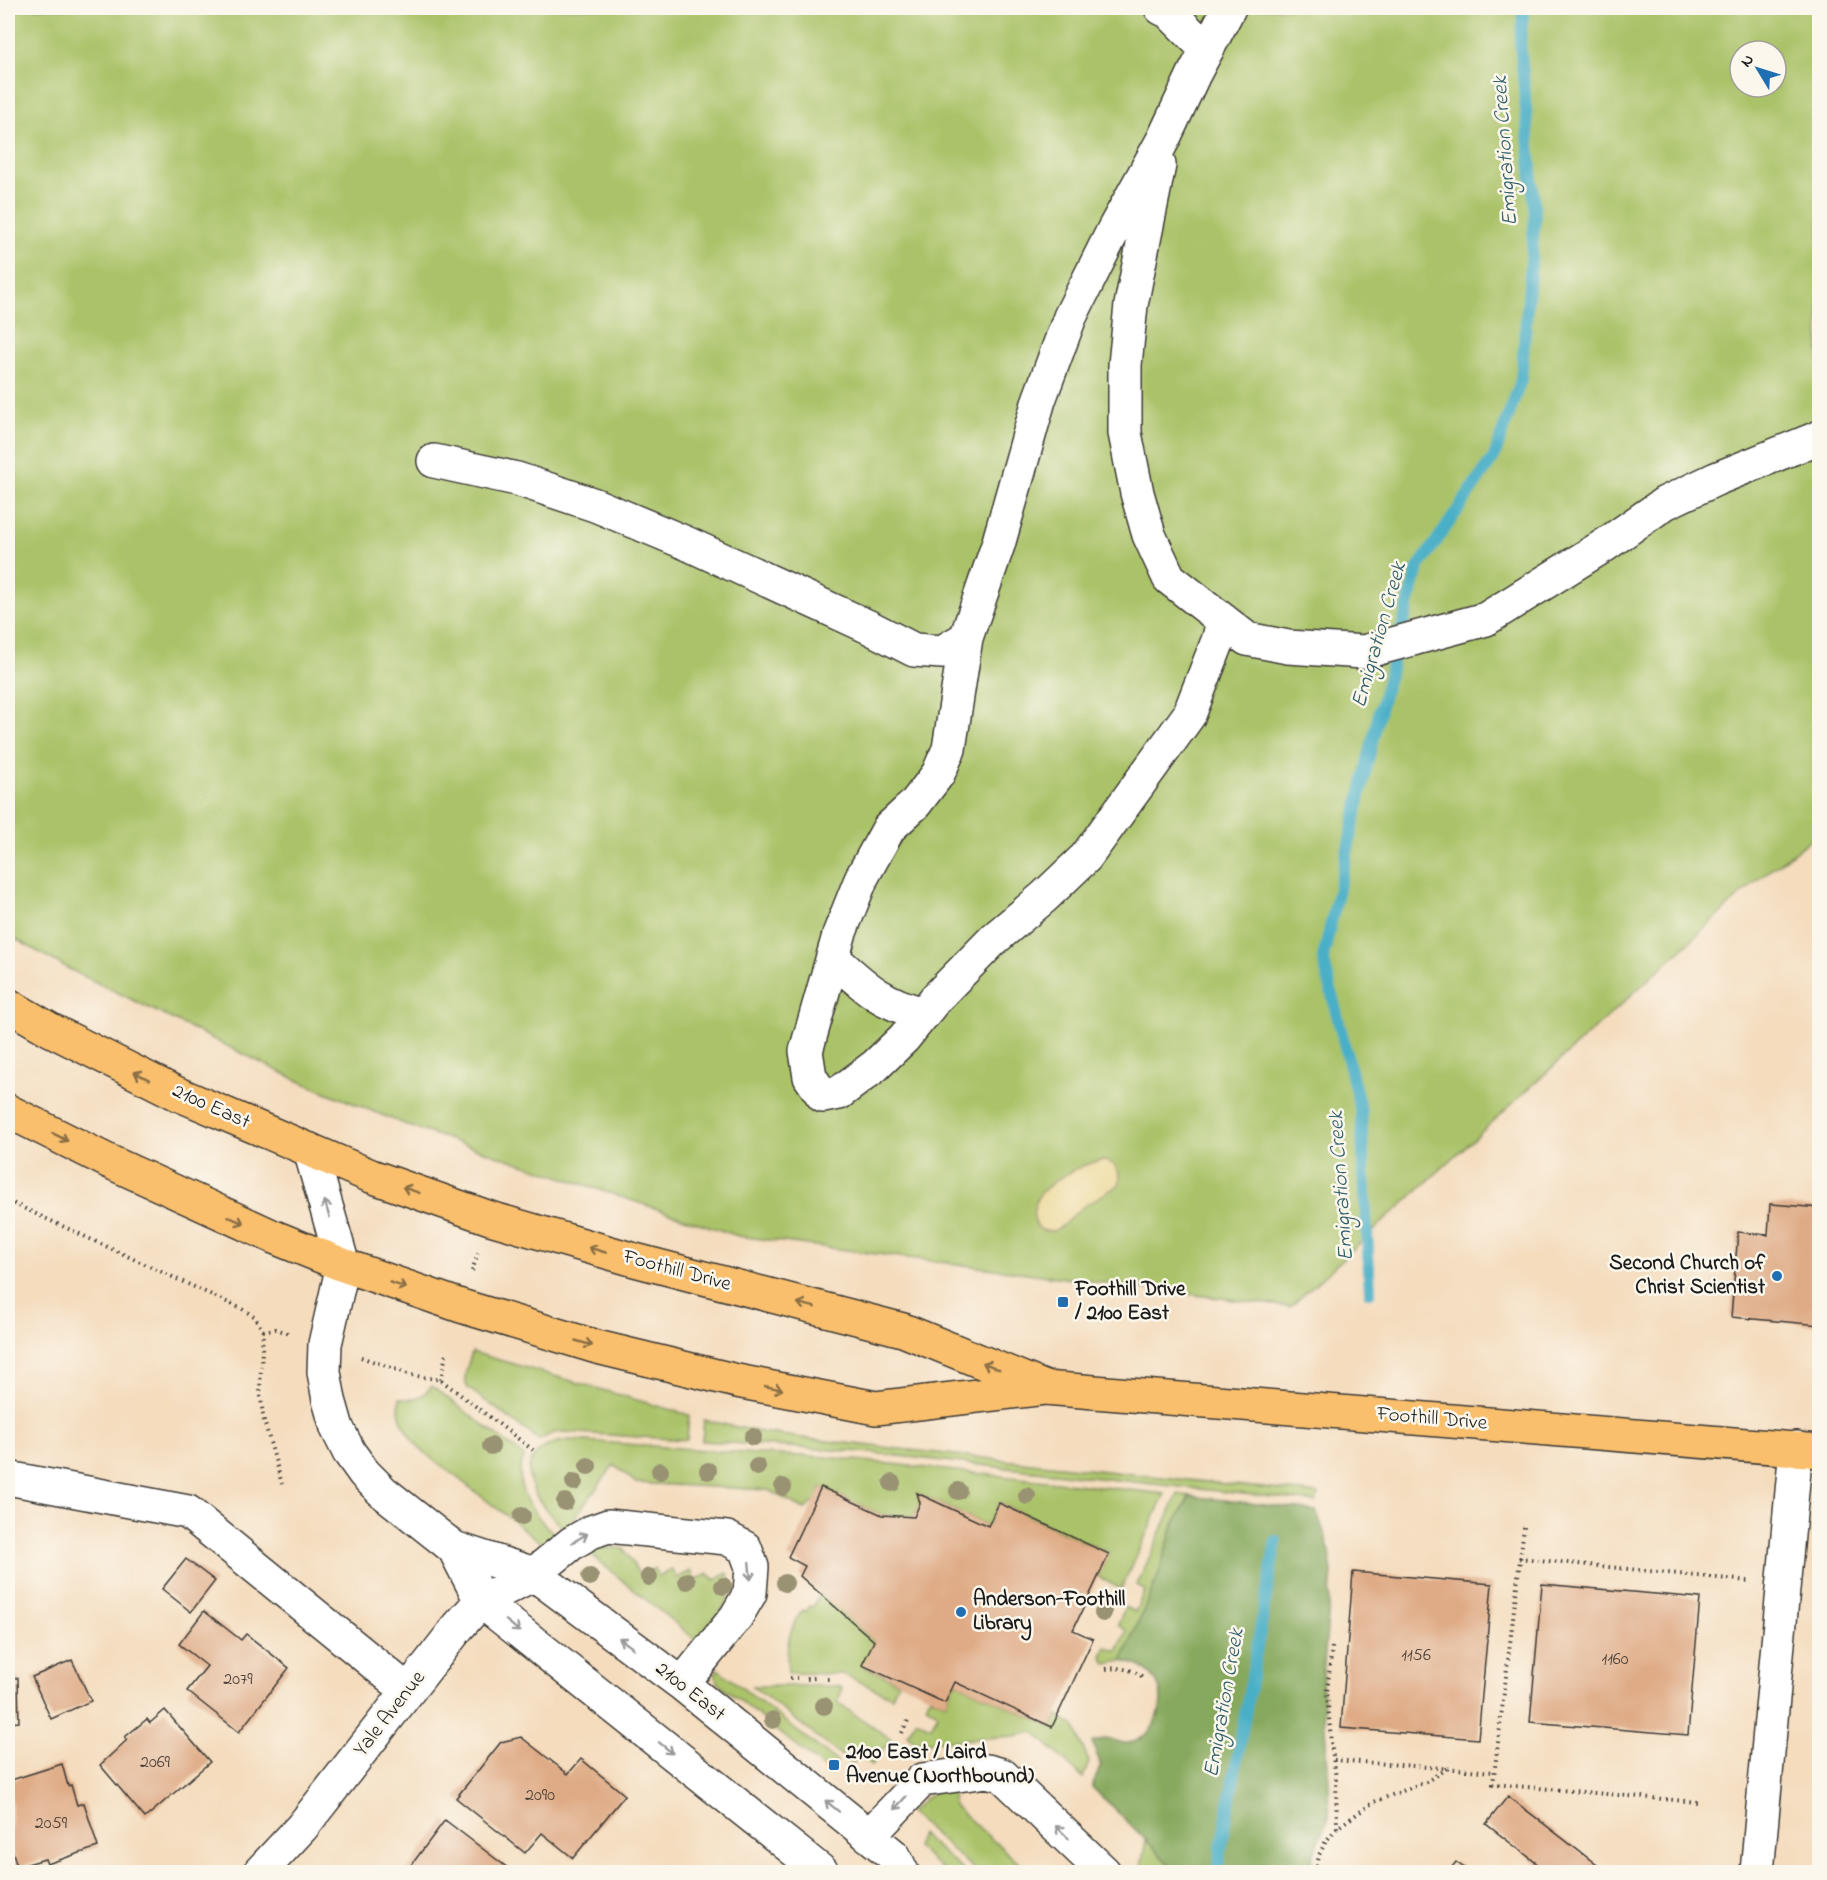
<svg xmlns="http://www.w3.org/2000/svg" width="1827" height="1880" font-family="'Indie Flower',sans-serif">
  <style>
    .green { fill: #aac369; stroke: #637042; stroke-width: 1.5; fill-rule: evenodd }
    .forest { fill: #87a95d; stroke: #52623c; stroke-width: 1.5 }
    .sand { fill: #eeda9e; stroke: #857b5d; stroke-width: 1.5 }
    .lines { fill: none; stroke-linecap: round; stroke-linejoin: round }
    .stream { stroke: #48afc7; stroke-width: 12 }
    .building { fill: #dfab86 }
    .minor-casing { stroke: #3c3934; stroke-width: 36 }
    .major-casing { stroke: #3c3934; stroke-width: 36 }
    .path { stroke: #3c3934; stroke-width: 4; stroke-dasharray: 1.5 4.5; stroke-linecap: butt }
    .minor { stroke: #fff; stroke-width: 33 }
    .major { stroke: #f9bf6d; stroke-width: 33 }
    .tree { fill: #999273 }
    .oneway { stroke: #8a6e44 }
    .oneway2 { stroke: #999 }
    .poi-dot { fill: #1f6fb2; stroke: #fbf7ec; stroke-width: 2 }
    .labels { text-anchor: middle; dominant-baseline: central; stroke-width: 5; stroke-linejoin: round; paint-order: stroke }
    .number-label { font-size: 18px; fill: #4d4036 }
    .street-label { font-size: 21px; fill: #1c1c1c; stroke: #fbf7ec }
    .poi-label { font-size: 21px; font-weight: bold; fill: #1c1c1c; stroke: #fbf7ec; text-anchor: start }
    .water-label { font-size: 22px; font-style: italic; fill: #305e69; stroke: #fbf7ec }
  </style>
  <rect width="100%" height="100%" fill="#fbf7ec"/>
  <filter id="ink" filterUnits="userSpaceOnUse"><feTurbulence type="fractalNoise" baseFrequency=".0167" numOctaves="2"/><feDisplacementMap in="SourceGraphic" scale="12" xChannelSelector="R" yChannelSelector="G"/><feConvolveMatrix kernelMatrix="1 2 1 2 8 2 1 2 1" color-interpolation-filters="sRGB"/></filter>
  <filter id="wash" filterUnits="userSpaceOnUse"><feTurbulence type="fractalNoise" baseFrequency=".008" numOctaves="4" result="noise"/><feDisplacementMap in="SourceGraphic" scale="24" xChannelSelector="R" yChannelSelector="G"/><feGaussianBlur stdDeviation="1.35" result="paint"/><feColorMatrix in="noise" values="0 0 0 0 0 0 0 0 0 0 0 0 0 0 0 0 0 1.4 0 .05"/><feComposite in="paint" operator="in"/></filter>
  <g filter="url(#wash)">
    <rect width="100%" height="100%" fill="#f4dcbd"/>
    <path class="green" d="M8,8h1811v825l-63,48 -466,426 -552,-71 -329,-110 -108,-44 -232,-113 -61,-34zM1740,51h36v36h-36z
      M472,1352l217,63 -2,25 -124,-8 -9,1 -15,7 -71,-52c-7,-10 1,-25 4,-36z
      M432,1386l92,70c-13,36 10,58 34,82l-9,6h-6l-123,-95c-12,-14 -25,-32 -20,-51 14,4 23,-2 32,-12z
      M704,1420l56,12 57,8 501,54 -2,8 -453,-50 -161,-11z
      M572,1440l185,14 70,3 338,37 -44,95 -23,-12 11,-24 -110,-50 -11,23 -71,-33 3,10 -6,14 -32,-2 -61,-28 -6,16h-3l-7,6 -37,-19 -132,-7 -22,-18 -49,65c-9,-10 -21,-21 -28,-33 -20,-34 0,-54 35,-57z
      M1178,1494l12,2 -17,30 -15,50 -36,85 -16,3 -4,-8 4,-9 11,4 10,-20 -9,-6 7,-18 10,5 10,-22 -8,-5z
      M598,1548h20l6,1 17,28 13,-9 5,9 13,-8 5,9 14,-7 5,9 12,-7 6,7 14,-7c10,28 -15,47 -31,68l-108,-88z
      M820,1593l54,48 -11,25 35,16 -6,15 -49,-23 -55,-1c-2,-24 -1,-43 15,-63l4,1 2,-5 4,1z
      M718,1669l119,93 -7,11 -113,-91 -2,-9z
      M955,1682l97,45 6,-11 16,9 15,37 -6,16 -49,-46 -20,4 -85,6h-13l-9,-7 9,-15 15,7 7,-14 -12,-7 4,-10 15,7z
      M752,1686h86l4,2 -4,15 53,36 -19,26 -13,-10 -7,9z
      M952,1787l1,18 76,67h-52l-68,-60 27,-22z
      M921,1834l44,38h-20l-29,-25z
      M1146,1840l30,31v1h-36z"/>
    <path class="forest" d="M1190,1496l126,15 11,29 5,32 -10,115 7,95v35l-16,39 -2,16h-135l-30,-32 -54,-53 9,-22 -9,-22c4,-1 9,-4 13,-4 15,1 19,9 35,0 18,-10 27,-40 16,-58 -7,-13 -21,-17 -34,-20l36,-85 15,-50z"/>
    <path class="sand" d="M1102,1160c13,1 21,13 17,25 -13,8 -27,15 -39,24 -8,6 -16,18 -25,21 -24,8 -27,-24 -13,-38 15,-15 39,-27 60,-32z"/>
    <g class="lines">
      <path class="stream" d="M1370,1292l-9,-180 -38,-154 55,-241 40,-149 76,-111 27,-77 14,-164 -15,-176 4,-32
        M1217,1872l59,-331"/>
    </g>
    <g id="blocks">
      <path class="building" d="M1770,1204l50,4v117l-89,-8 7,-85 30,3z
        M821,1487l61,28 32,2 6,-14 -3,-10 71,33 11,-23 110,51 -36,76 20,9 -41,88 -97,-45 -10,21 -83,-38 12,-24 -74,-65 5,-10 -17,-9z
        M186,1559l29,22 -24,31 -29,-23z
        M1353,1572l139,12 -14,155 -137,-11z
        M1542,1584l158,14 -12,137 -158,-13z
        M204,1611l37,29 5,-6 43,34 -50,64 -52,-41 20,-25 -28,-22z
        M72,1660l19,41 -40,18 -19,-42z
        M8,1678h10l1,44 -11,1z
        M165,1710l45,52 -65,56 -45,-53 27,-25 -2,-3 22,-18 3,4z
        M521,1737l47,37 13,-15 44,36 -52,63 -31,-25 -17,20 -69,-55 45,-56z
        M62,1764l6,22 3,-1 6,20 7,-2 14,44 -51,17 -2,-5 -28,8 -7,-25 2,-38 -4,-23z
        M1508,1796l98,76h-58l-62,-48z
        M445,1820l68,52h-107z
        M1456,1862l14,10h-22z"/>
    </g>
  </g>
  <g filter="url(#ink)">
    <use href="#blocks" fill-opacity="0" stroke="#3c3934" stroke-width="1.5"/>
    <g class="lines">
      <g class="minor-casing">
        <path id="minor" d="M1161,8l8,4 38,38
          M1159,165l-28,140 -6,60v68l12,60 12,42 20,43 78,61 41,8 76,5 122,-33 119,-74 60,-42 51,-24 104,-42
          M434,461l83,18 78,26 91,38 183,84 45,23 28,2 24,-14 32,-93 41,-145 31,-83 44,-88 49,-89 31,-66 35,-66
          M966,638l-17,111 -11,25 -23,30 -26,24 -27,49 -22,55 -34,119 4,26 13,19 16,-3 36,-27 29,-28 33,-41 57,-58 50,-42 42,-40 103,-142 30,-77 4,-18
          M833,958c32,29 48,45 91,56
          M310,1150l33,115 -18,79 -1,28 5,28 8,28 12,24 15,21 19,19 71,56 80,26 148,110 212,172 8,16
          M8,1478l180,34 220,179
          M454,1548l27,53 341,271
          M869,1836l53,-56 65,-9 15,4 102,97
          M260,1872l42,-45 156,-200 23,-26 53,-27 38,-31 19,-11 17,-6 119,12 18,10 7,19 -2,26 -14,24 -54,67
          M1757,1872l39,-424"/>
      </g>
      <g class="major-casing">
        <path id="major" d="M8,1005l43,25 127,64 193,82 119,42 141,41 272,71 140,57
          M8,1111l102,51 164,75 69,28 118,41 136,41 140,34 139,27 169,-20 775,63"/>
      </g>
      <path class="path" d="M8,1201l234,108 12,7 9,15 -3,57 3,29 19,67
        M472,1271l6,-18
        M263,1331l13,-2 15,5
        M361,1357l50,18 30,5 92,70
        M441,1380l5,-26
        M1524,1527l-31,257 204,18
        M1519,1558l229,23
        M1332,1647l-5,45 4,50 5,36 1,50
        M1106,1669c15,-2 27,0 38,9
        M790,1678h7
        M807,1679l8,-1
        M827,1679h6
        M902,1733l6,-13
        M887,1757l8,-12
        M1334,1760l161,12
        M1316,1872l3,-17 7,-14 11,-13 37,-26 52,-20 21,-14"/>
      <use href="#minor" class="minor"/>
      <use href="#major" class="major"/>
    </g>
    <g class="tree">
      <circle cx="753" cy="1437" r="9"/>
      <circle cx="491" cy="1446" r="9"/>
      <circle cx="588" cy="1466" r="9"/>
      <circle cx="757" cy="1467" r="9"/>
      <circle cx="660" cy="1471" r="9"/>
      <circle cx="708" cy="1471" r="9"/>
      <circle cx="574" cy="1482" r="9"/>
      <circle cx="892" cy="1483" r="9"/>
      <circle cx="783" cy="1487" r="9"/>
      <circle cx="958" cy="1491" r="9"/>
      <circle cx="1027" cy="1496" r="9"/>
      <circle cx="565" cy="1502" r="9"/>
      <circle cx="522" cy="1516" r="9"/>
      <circle cx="590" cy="1577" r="9"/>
      <circle cx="649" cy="1577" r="9"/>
      <circle cx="687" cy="1581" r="9"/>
      <circle cx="785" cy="1583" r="9"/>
      <circle cx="723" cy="1586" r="9"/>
      <circle cx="1103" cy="1613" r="9"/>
      <circle cx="824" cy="1706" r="9"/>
      <circle cx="773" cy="1720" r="9"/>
    </g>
    <defs><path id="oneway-shaft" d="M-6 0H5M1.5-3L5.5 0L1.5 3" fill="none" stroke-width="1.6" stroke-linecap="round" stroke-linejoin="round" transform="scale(1.5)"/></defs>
    <g class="oneway">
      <use href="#oneway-shaft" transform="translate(142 1076) rotate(-153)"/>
      <use href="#oneway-shaft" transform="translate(60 1137) rotate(27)"/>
      <use href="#oneway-shaft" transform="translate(411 1190) rotate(-161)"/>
      <use href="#oneway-shaft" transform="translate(236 1220) rotate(24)"/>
      <use href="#oneway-shaft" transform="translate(597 1250) rotate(-164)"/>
      <use href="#oneway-shaft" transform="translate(398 1285) rotate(19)"/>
      <use href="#oneway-shaft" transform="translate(806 1305) rotate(-166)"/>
      <use href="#oneway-shaft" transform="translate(584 1343) rotate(16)"/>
      <use href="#oneway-shaft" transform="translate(991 1366) rotate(-158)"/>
      <use href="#oneway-shaft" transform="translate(774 1388) rotate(11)"/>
    </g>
    <g class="oneway2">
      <use href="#oneway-shaft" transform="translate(327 1209) rotate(-106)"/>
      <use href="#oneway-shaft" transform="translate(580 1538) rotate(-30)"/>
      <use href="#oneway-shaft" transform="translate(750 1571) rotate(85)"/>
      <use href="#oneway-shaft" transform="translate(513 1626) rotate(39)"/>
      <use href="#oneway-shaft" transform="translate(626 1643) rotate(-143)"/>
      <use href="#oneway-shaft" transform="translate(666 1748) rotate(39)"/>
      <use href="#oneway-shaft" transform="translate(900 1803) rotate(133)"/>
      <use href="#oneway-shaft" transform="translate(832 1806) rotate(-141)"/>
      <use href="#oneway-shaft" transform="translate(1062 1832) rotate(-136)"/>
    </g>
  </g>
  <g class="poi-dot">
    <circle cx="1777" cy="1276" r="6"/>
    <rect x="1057" y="1296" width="12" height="12" rx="3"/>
    <circle cx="961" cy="1612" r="6"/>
    <rect x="828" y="1759" width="12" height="12" rx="3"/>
  </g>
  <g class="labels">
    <g class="number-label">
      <text x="1416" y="1656">1156</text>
      <text x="1615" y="1660">1160</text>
      <text x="238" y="1680">2079</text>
      <text x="155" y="1763">2069</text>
      <text x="540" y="1796">2090</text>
      <text x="51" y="1824">2059</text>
    </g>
    <g class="street-label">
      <text transform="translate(211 1107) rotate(24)">2100 East</text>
      <text transform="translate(677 1271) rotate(15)">Foothill Drive</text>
      <text transform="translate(1432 1419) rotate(5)">Foothill Drive</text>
      <text transform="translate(690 1692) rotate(38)">2100 East</text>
      <text transform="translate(390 1714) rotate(-52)">Yale Avenue</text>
    </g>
    <g class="poi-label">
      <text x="1765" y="1264" text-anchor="end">Second Church of<tspan x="1765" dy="24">Christ Scientist</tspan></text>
      <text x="1075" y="1290">Foothill Drive<tspan x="1075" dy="24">/ 2100 East</tspan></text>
      <text x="973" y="1600">Anderson-Foothill<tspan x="973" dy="24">Library</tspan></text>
      <text x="846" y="1753">2100 East / Laird<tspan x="846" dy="24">Avenue (Northbound)</tspan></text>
    </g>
    <g class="water-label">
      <text transform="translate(1506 151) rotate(-94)">Emigration Creek</text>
      <text transform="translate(1380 635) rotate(-74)">Emigration Creek</text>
      <text transform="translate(1342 1186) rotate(-94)">Emigration Creek</text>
      <text transform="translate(1225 1703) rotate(-80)">Emigration Creek</text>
    </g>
  </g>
  <rect width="1827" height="1880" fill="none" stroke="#fbf7ec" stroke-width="30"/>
  <g transform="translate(1758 69) rotate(308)"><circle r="28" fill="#fbf7ec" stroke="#a29f99" stroke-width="1.5"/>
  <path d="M0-4.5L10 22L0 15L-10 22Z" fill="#1f6fb2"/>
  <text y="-9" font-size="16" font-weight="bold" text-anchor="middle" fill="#1c1c1c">N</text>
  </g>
</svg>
